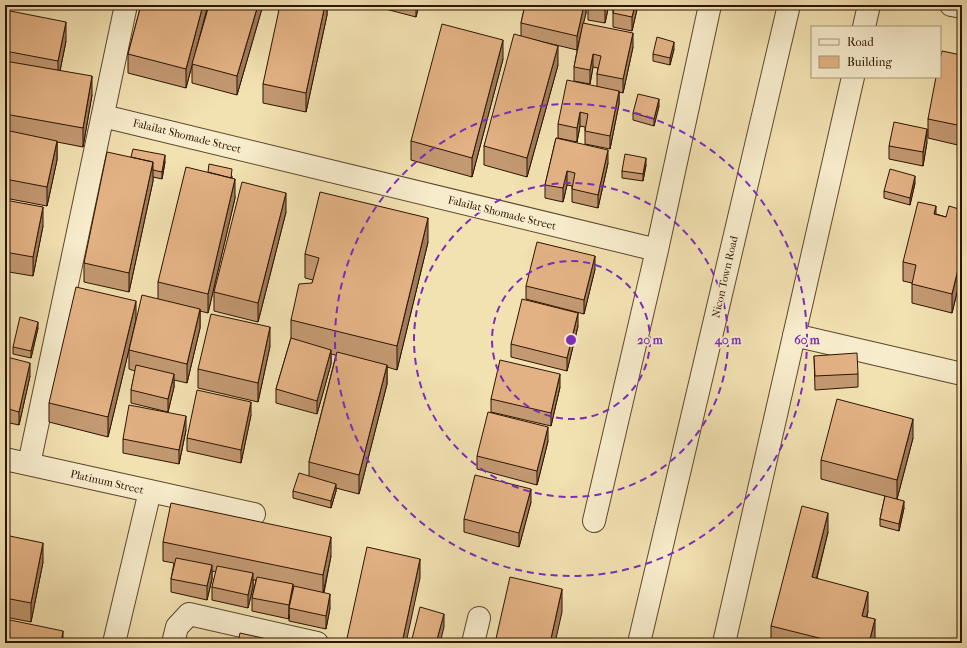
<svg xmlns="http://www.w3.org/2000/svg" width="967" height="648" font-family="'IM FELL French Canon',serif">
  <style>
    .lines { fill: none; stroke-linecap: round; stroke-linejoin: round }
    .minor-casing { stroke: #5e472c; stroke-width: 24 }
    .minor { stroke: #f7eccc; stroke-width: 22 }
    .wall { fill: #c39972; stroke: #2d1400 }
    .shaded-wall { fill: #9f7d5c; stroke: #2d1400 }
    .building { fill: #e3b284; stroke: #2d1400 }
    .ring { fill: none; stroke: #7b2cbf; stroke-width: 2; stroke-dasharray: 7 5 }
    .labels { text-anchor: middle; dominant-baseline: central; stroke-width: 3.5; stroke-linejoin: round; paint-order: stroke }
    .street-label { font-size: 11px; fill: #2d1400; stroke: #f7eccc }
    .centre { fill: #7b2cbf; stroke: #f7eccc; stroke-width: 2 }
    .ring-label { font-size: 12px; text-anchor: middle; font-weight: bold; fill: #7b2cbf; stroke: #f7eccc; stroke-width: 3.5; stroke-linejoin: round; paint-order: stroke }
  </style>
  <rect width="100%" height="100%" fill="#f2e1b1"/>
  <filter id="stains"><feTurbulence type="fractalNoise" baseFrequency=".005" numOctaves="4"/><feColorMatrix values="0 0 0 0 .2 0 0 0 0 .09 0 0 0 0 .02 0 0 0 .5 -.17"/></filter>
  <radialGradient id="worn" r=".72"><stop offset=".6" stop-color="#630" stop-opacity="0"/><stop offset="1" stop-color="#630" stop-opacity=".3"/></radialGradient>
  <g class="lines">
    <g class="minor-casing">
      <path id="minor" d="M951,5l11,2
        M864,27l5,-22
        M103,116l554,134 53,-245
        M794,335l168,39
        M5,459l145,32 -36,152
        M29,464l97,-459
        M150,491l104,23
        M594,521l63,-271
        M173,643l4,-16 12,-13 128,29
        M473,643l6,-25
        M639,643l150,-638
        M724,643l129,-566"/>
    </g>
    <use href="#minor" class="minor"/>
  </g>
  <path class="wall" d="M141,5h67l-10,38 11,-38h54l-26,90 -45,-12v-18l-6,23 -58,-15v-19z
    M327,5v10l-21,97 -43,-9v-19z
    M370,5h49l-3,12z
    M525,5h61v8l-3,10 50,24 -10,46 -4,-1v12l-9,45 -25,-5v-17l-5,-1 -3,16 -19,-4v-14l39,-38v-12l1,-6 -5,-1 -3,17 -16,-3v-14l7,-37 -4,20 -46,-11 27,26 -31,112 -43,-12v-19l37,-110v-13z
    M588,5h50l-6,26 -19,-4v-17l-5,-1 -3,14 -17,-3z
    M671,5h10l-1,3z
    M5,10l61,31 -6,30 32,24 -9,52 -26,-5v18l-10,46 -42,-8z
    M674,49l-4,16 -17,-4v-7z
    M503,59l-31,118 -61,-17v-19z
    M961,63h1v83l-34,-8v-19z
    M659,106l-5,20 -21,-6v-7z
    M556,138l52,25 -10,45 -26,-6v-16l-5,-1 -4,17 -18,-4v-13z
    M927,142l-4,24 -34,-7v-13z
    M131,157l34,5 -3,17 -9,-2v4l-24,111 -45,-10v-19z
    M646,165l-3,16 -21,-3v-7z
    M208,172l24,4v2l3,20 -27,115 -8,-2v17l-13,55 -13,-3v7l-6,25 -37,-9v-13l4,-19 -6,-2v-19l29,-51v-17z
    M915,183l-5,22 -26,-7v-7z
    M5,200l38,26 -10,50 -24,-4v17l-4,21z
    M962,210v62l-10,41 -40,-10v-20l-9,-2v-19l33,-48 10,3z
    M286,212l-28,110 -44,-11v-19z
    M428,242l-31,128 -10,-3v17l-28,110 -23,-6v3l-5,17 -38,-10v-7l16,-15v-14l27,-107 -5,-1v10l-14,50 -41,-11v-14l15,-51v-18l21,-37 1,-3 -8,-2v-24z
    M595,269l-11,45 -58,-15v-13z
    M136,320l-28,117 -59,-15v-19z
    M578,326l-11,45 -56,-14v-13z
    M38,328l-7,30 -18,-4v-7z
    M270,346l-12,56 -60,-14v-19z
    M814,356l44,18v13l-43,3z
    M5,366l25,10 -11,49 -14,-3z
    M560,387l-9,39 -60,-14v-13z
    M251,415l-10,48 -54,-12v-13z
    M186,430l-7,34 -56,-11v-14z
    M913,438l-16,61 7,9 -5,23 -19,-5v-7l5,-23 -64,-17v-19z
    M548,441l-11,44 -60,-16v-13z
    M531,502l-12,45 -55,-15v-13z
    M828,532l-11,46 51,33 -1,6 8,21 -1,5h-103v-17z
    M5,535l38,27 -12,60 -26,-5z
    M163,542l168,14 -7,37 6,15 -4,21 -37,-8v-6v4l-37,-8v-13l4,-18h-3v7l-5,21 -36,-8v-13l4,-15 -4,-1v8l-5,21 -36,-8v-13l3,-16 -11,-2z"/>
  <path class="shaded-wall" d="M203,5h5l-22,83v-19z
    M258,5h5l-26,90v-19z
    M325,5h2v10l-21,97v-19z
    M416,5h3l-3,12z
    M584,5h2v8l-9,37v-14z
    M606,5h2v4l-3,14v-13z
    M635,5h3l-6,26v-14z
    M66,22v19l-8,39v-19z
    M633,33v14l-10,46v-14z
    M503,40v19l-31,118v-19z
    M674,42v7l-4,16v-7z
    M558,46v19l-31,112v-19z
    M593,54v13l-3,17v-14z
    M92,76v19l-9,52v-19z
    M619,91v13l-9,45v-13z
    M659,99v7l-5,20v-7z
    M580,112v14l-3,16v-14z
    M927,129v13l-4,24v-14z
    M57,141v19l-10,46v-19z
    M608,150v13l-10,45v-13z
    M165,155v7l-3,17v-7z
    M646,158v7l-3,16v-7z
    M153,162v19l-24,111v-19z
    M567,171v14l-4,17v-14z
    M915,176v7l-5,22v-7z
    M235,179v19l-27,115v-19z
    M286,193v19l-28,110v-19z
    M936,206v19l-2,-11z
    M43,207v19l-10,50v-19z
    M428,218v24l-31,128v-24z
    M962,253v19l-10,41v-19z
    M595,256v13l-11,45v-14z
    M9,270v19l-4,21v-19z
    M136,301v19l-28,117v-20z
    M200,309v19l-13,55v-19z
    M578,313v13l-11,45v-13z
    M38,322v6l-7,30v-7z
    M270,327v19l-12,56v-19z
    M331,350v14l-14,50v-13z
    M30,363v13l-11,49v-13z
    M387,365v19l-28,110v-19z
    M174,374v13l-6,25v-13z
    M560,374v13l-9,39v-13z
    M251,402v13l-10,48v-13z
    M186,416v14l-7,34v-14z
    M913,419v19l-16,61v-19z
    M548,427v14l-11,44v-14z
    M336,484v7l-5,17v-7z
    M531,489v13l-12,45v-14z
    M904,501v7l-5,23v-7z
    M828,513v19l-16,64v-19z
    M331,537v19l-8,38v-19z
    M43,543v19l-12,60v-19z
    M420,559v19l-14,65h-4z
    M212,565v14l-5,21v-14z
    M253,573v14l-5,21v-13z
    M293,584v13l-4,11v11v-14z
    M562,589v23l-7,31h-5z
    M868,592v19l-6,24v-19z
    M330,594v14l-4,21v-13z
    M444,614v13l-4,16h-4z
    M875,619v19l-1,5h-5z
    M63,631v12h-2z"/>
  <path class="building" d="M141,5h62l-17,64 -58,-15z
    M209,5h49l-21,71 -45,-12z
    M280,5h45l-19,88 -43,-9z
    M525,5h59l-7,31 -56,-13z
    M588,5h18l-1,5 -17,-4z
    M615,5h20l-3,12 -19,-4z
    M5,10l61,12 -8,39 -53,-10z
    M583,23l50,10 -10,46 -26,-5 4,-18 -8,-2 -3,16 -16,-3z
    M442,24l61,16 -31,118 -61,-17z
    M514,34l44,12 -31,112 -43,-12z
    M657,37l17,5 -4,16 -17,-4z
    M942,51l19,4 -1,8h2v63l-34,-7 8,-42h4v-18z
    M5,61l87,15 -9,52 -78,-14z
    M567,80l52,11 -9,45 -25,-5 3,-17 -8,-2 -3,16 -19,-4z
    M638,94l21,5 -5,20 -21,-6z
    M894,122l33,7 -4,23 -34,-6z
    M5,130l52,11 -10,46 -42,-8z
    M556,138l52,12 -10,45 -26,-6 3,-16 -8,-2 -4,17 -18,-3z
    M133,149l32,6 -3,17 -9,-2v-8l-22,-5z
    M107,152l46,10 -24,111 -45,-10z
    M625,154l21,4 -3,16 -21,-3z
    M209,164l23,5 -1,9 -23,-6z
    M186,167l49,12 -27,115 -50,-12z
    M890,169l25,7 -5,22 -26,-7z
    M242,182l44,11 -28,110 -44,-11z
    M320,192l108,26 -31,128 -106,-26 8,-36 13,-1 7,-25 -14,-4z
    M5,200l38,7 -10,50 -28,-5z
    M918,202l18,4 -2,8 12,3 3,-11 13,4v43l-10,41 -40,-10 4,-19 -13,-3z
    M537,242l58,14 -11,44 -58,-14z
    M5,269l4,1 -4,21z
    M76,287l60,14 -28,116 -59,-14z
    M142,295l58,14 -13,55 -58,-14z
    M522,299l56,14 -11,45 -56,-14z
    M211,314l59,13 -12,56 -60,-14z
    M20,317l18,5 -7,29 -18,-4z
    M291,338l40,12 -14,51 -41,-12z
    M337,352l50,13 -28,110 -50,-13z
    M857,353l1,21 -43,2 -1,-20z
    M7,357l23,6 -11,49 -14,-4v-42z
    M500,360l60,14 -9,39 -60,-14z
    M136,365l38,9 -6,25 -37,-9z
    M197,390l54,12 -10,48 -54,-12z
    M837,399l76,20 -16,61 -76,-20z
    M129,405l57,11 -7,34 -56,-11z
    M488,412l60,15 -11,44 -60,-15z
    M299,473l37,11 -5,17 -38,-10z
    M475,475l56,14 -12,44 -55,-14z
    M885,496l19,5 -5,23 -19,-5z
    M171,503l160,34 -8,38 -160,-33z
    M802,506l26,7 -16,64 56,15 -6,24 13,3 -6,24h-30l-68,-17z
    M5,535l38,8 -12,60 -26,-5z
    M367,547l53,12 -18,84h-56z
    M176,558l36,7 -5,21 -36,-7z
    M217,566l36,7 -5,22 -36,-8z
    M257,577l36,7 -4,21 -37,-7z
    M510,577l52,12 -12,54h-55z
    M294,586l36,8 -4,22 -37,-8z
    M420,607l24,7 -8,29h-25z
    M5,619l58,12 -2,12h-56z
    M240,633l36,8v2h-38z
    M278,639l15,4h-16z"/>
  <g class="ring">
    <circle cx="571" cy="340" r="79"/>
    <circle cx="571" cy="340" r="157"/>
    <circle cx="571" cy="340" r="236"/>
  </g>
  <g class="labels">
    <g class="street-label">
      <text transform="translate(187 136) rotate(14)">Falailat Shomade Street</text>
      <text transform="translate(502 213) rotate(14)">Falailat Shomade Street</text>
      <text transform="translate(725 277) rotate(-77)">Nicon Town Road</text>
      <text transform="translate(107 482) rotate(13)">Platinum Street</text>
    </g>
  </g>
  <circle cx="571" cy="340" r="6" class="centre"/>
  <g class="ring-label">
    <text x="650" y="344">20 m</text>
    <text x="728" y="344">40 m</text>
    <text x="807" y="344">60 m</text>
  </g>
  <rect width="967" height="648" fill="none" stroke="#f2e1b1" stroke-width="20"/>
  <rect x="6" y="6" width="955" height="636" fill="none" stroke="#2d1400" stroke-width="2"/>
  <rect x="10" y="10" width="947" height="628" fill="none" stroke="#2d1400"/>
  <rect x="811" y="26" width="130" height="52" fill="#f7eccc" stroke="#a6967a"/>
  <rect x="819" y="39" width="20" height="6" fill="#f7eccc" stroke="#a6967a"/>
  <text x="847" y="46" font-size="12" fill="#2d1400">Road</text>
  <rect x="819" y="56" width="20" height="12" fill="#e3b284" stroke="#a6967a"/>
  <text x="847" y="66" font-size="12" fill="#2d1400">Building</text>
  <rect width="100%" height="100%" filter="url(#stains)"/>
  <rect width="100%" height="100%" fill="url(#worn)"/>
</svg>
